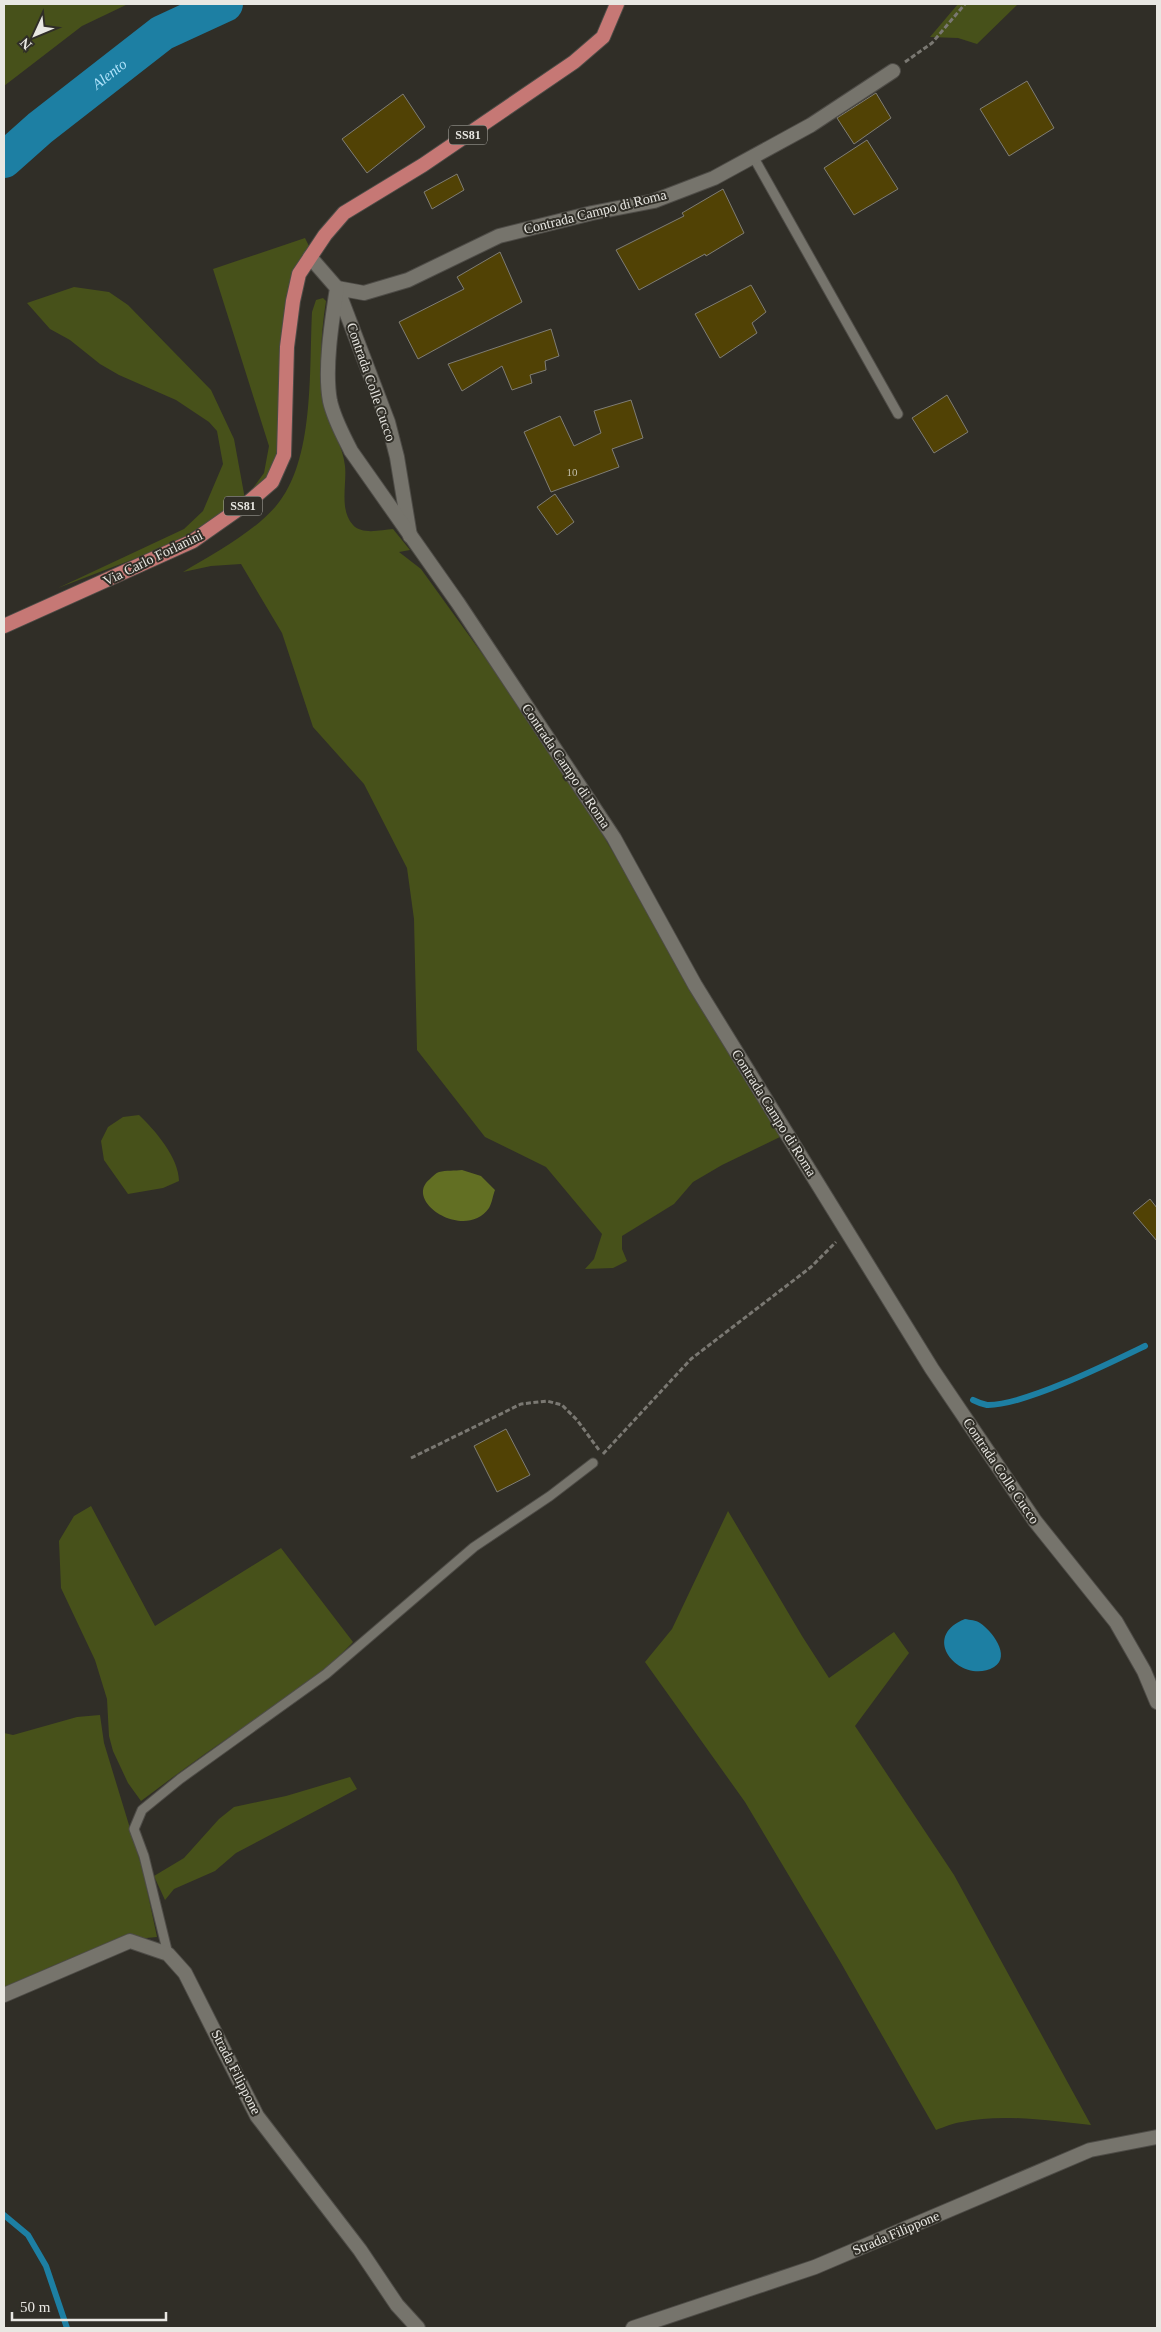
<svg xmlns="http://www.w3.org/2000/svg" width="1161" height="2332" font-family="Georgia,serif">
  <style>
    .green { fill: #47511a }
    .forest { fill: #626f23 }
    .water { fill: #1d7fa3 }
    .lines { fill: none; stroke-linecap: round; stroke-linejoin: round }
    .stream { stroke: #1d7fa3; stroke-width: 6 }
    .river { stroke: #1d7fa3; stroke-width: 36 }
    .building { fill: #514205; stroke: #7f7d75 }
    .service-casing { stroke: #4e4c47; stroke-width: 11 }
    .minor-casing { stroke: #4e4c47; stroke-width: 16 }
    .tertiary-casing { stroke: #4e4c47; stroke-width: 16 }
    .primary-casing { stroke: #4e4c47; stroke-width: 16 }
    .path { stroke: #7a7872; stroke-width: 3; stroke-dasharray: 5 2.5; stroke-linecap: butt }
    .service { stroke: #76746c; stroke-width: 9 }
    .minor { stroke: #76746c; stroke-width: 14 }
    .tertiary { stroke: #76746c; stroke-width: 14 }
    .primary { stroke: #c67875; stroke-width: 14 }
    .labels { text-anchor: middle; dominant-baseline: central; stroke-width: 4; stroke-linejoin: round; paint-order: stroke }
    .number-label { font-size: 11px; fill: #c2beab }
    .shield { fill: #302e27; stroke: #b1b0aa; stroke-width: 1 }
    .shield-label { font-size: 12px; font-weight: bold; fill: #e8e7e2 }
    .street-label { font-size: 14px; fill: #e8e7e2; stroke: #302e27 }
    .water-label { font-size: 15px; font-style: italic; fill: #afe3fb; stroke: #302e27 }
  </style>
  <rect width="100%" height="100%" fill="#302e27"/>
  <path class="green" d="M4,4h124l-46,22 -78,60z
    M958,4h60l-41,40 -19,-6 -28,-1z
    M305,238l5,10 -12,22 -9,22 -10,150 -4,21 -10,19 -19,17 -61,37 -33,16 -94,36 126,-59 19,-18 20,-47 -6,-33 -8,-9 -33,-22 -57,-25 -19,-11 -30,-24 -20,-11 -23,-26 47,-16 35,5 19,13 83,85 23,49 11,60 19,-26 5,-27 -56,-177z
    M323,298l3,3c-6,38 -8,77 2,114 5,18 15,32 17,51 2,18 -6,44 8,59 9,10 28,5 40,4l17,21 -11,2 22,17 70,97 110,166 181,304 -60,29 -29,17 -19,22 -52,32v13l5,12 -14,7 -28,1 9,-10 8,-25 -56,-67 -61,-30 -68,-87 -3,-131 -7,-51 -43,-84 -51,-57 -31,-94 -41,-69 -30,2 -28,6c30,-18 71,-40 93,-66 39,-45 33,-136 36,-194l4,-12z
    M139,1115c16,15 40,43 40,66l-16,7 -35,6 -24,-34 -3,-19 7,-14 15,-10z
    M91,1506l64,120 126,-78 72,94c-32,35 -73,60 -112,87 -34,23 -67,47 -100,72l-13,-18 -15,-32 -4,-15 -2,-37 -12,-39 -34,-72 -2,-47 15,-25z
    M728,1511l74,125 27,42 65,-46 15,21 -54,73 99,149 137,250c-40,-4 -90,-12 -129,-3 -9,1 -18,5 -26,8l-95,-167 -96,-161 -100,-140 27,-33z
    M100,1715l4,28 39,128 14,66c-57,4 -103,28 -153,52v-256l9,2 64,-18z
    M350,1777l7,12 -121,64 -21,18 -41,18 -9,11 -11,-24 30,-18 35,-39 15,-12 52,-11z"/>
  <path class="forest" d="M462,1170l19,6 14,14c-2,5 -3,13 -6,18 -24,34 -87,-7 -59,-29 3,-3 6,-6 9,-7 7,-2 16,-1 23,-2z"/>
  <path class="water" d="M965,1619c5,1 11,1 15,4 11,7 32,33 14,44 -31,19 -77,-29 -29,-48z"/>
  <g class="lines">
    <path class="stream" d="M973,1400c4,2 9,4 14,5 36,1 123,-42 158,-59
      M4,2215l24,20 18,31 21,62"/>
    <path class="river" id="s1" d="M4,160l36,-32 122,-95 63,-29"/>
  </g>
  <path class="building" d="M1027,81l27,47 -45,28 -29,-47z
    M876,93l15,25 -37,26 -17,-26z
    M403,94l22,33 -58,46 -25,-34z
    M867,140l31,49 -44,26 -30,-47z
    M457,174l7,16 -32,19 -8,-17z
    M723,189l21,44 -38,23 -1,-2 -66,36 -23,-40 68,-34 -2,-3z
    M500,252l22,50 -104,57 -19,-37 65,-33 -7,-12z
    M751,285l15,27 -14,11 5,10 -37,25 -25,-44z
    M551,329l8,27 -14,5 1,9 -16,5 2,8 -20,7 -10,-24 -40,25 -14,-27z
    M947,395l21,37 -34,21 -22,-35z
    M631,400l12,38 -31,11 7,18 -68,25 -27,-60 36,-16 14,30 27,-13 -7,-22z
    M555,494l19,28 -17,13 -20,-28z
    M1150,1199l7,9v33l-24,-28z
    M506,1429l24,46 -33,17 -23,-46z"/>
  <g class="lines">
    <g class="service-casing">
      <path id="service" d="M754,158l144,256
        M168,1954l-24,-98 -10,-27 8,-19 38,-31 146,-105 148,-127 76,-51 43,-33"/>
    </g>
    <g class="minor-casing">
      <path id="minor" d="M337,288l27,5 44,-13 91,-44 93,-23 62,-12 60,-23 97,-53 82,-54
        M337,288l51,134 9,35 13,79
        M4,1995l126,-54 38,13 17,19 72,143 103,134 37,55 21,23
        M633,2328l182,-61 275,-117 67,-13"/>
    </g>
    <g class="tertiary-casing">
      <path id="tertiary" d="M310,257l27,31c-5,32 -13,81 -7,113 4,18 13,34 21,50l107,152 156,235 81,147 237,384 103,152 81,101 28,49 13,31"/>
    </g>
    <g class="primary-casing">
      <path id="primary" d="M4,626l189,-85 57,-40 22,-19 12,-27 3,-108 6,-46 6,-27 26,-39 19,-22 79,-48 151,-103 29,-25 14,-33"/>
    </g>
    <path class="path" d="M905,62l27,-19 33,-39
      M603,1454l88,-95 120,-92 25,-25
      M411,1458l110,-54 26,-3 15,4 15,15 22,30"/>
    <use href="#service" class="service"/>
    <use href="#minor" class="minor"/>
    <use href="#tertiary" class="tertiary"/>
    <use href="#primary" class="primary"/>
  </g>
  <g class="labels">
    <g class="number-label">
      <text x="572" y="472">10</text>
    </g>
    <g class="shield">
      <rect x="449" y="125.5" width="38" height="19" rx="4"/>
      <rect x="224" y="496.5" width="38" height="19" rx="4"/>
    </g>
    <g class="shield-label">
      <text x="468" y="135">SS81</text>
      <text x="243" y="506">SS81</text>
    </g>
    <g class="street-label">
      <text transform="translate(595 212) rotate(-14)">Contrada Campo di Roma</text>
      <text transform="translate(371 382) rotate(71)">Contrada Colle Cucco</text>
      <text transform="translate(153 558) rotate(-26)">Via Carlo Forlanini</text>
      <text transform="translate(566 766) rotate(56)">Contrada Campo di Roma</text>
      <text transform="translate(774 1113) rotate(58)">Contrada Campo di Roma</text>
      <text transform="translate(1001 1471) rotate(56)">Contrada Colle Cucco</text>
      <text transform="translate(236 2072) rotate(63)">Strada Filippone</text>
      <text transform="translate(896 2233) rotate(-23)">Strada Filippone</text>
    </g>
    <g class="water-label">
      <text stroke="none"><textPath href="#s1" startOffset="136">Alento</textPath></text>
    </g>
  </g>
  <rect width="1161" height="2332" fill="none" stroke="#e8e7e2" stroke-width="10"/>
  <g transform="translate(35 35) rotate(226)" stroke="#302e27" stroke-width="4" paint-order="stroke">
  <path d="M0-4L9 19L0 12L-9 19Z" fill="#e8e7e2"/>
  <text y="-8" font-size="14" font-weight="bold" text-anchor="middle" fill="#e8e7e2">N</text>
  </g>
  <path d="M12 2312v8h154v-8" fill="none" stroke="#e8e7e2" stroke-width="2.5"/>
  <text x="20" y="2312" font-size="15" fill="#e8e7e2" stroke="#302e27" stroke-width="4" paint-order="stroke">50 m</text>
</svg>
